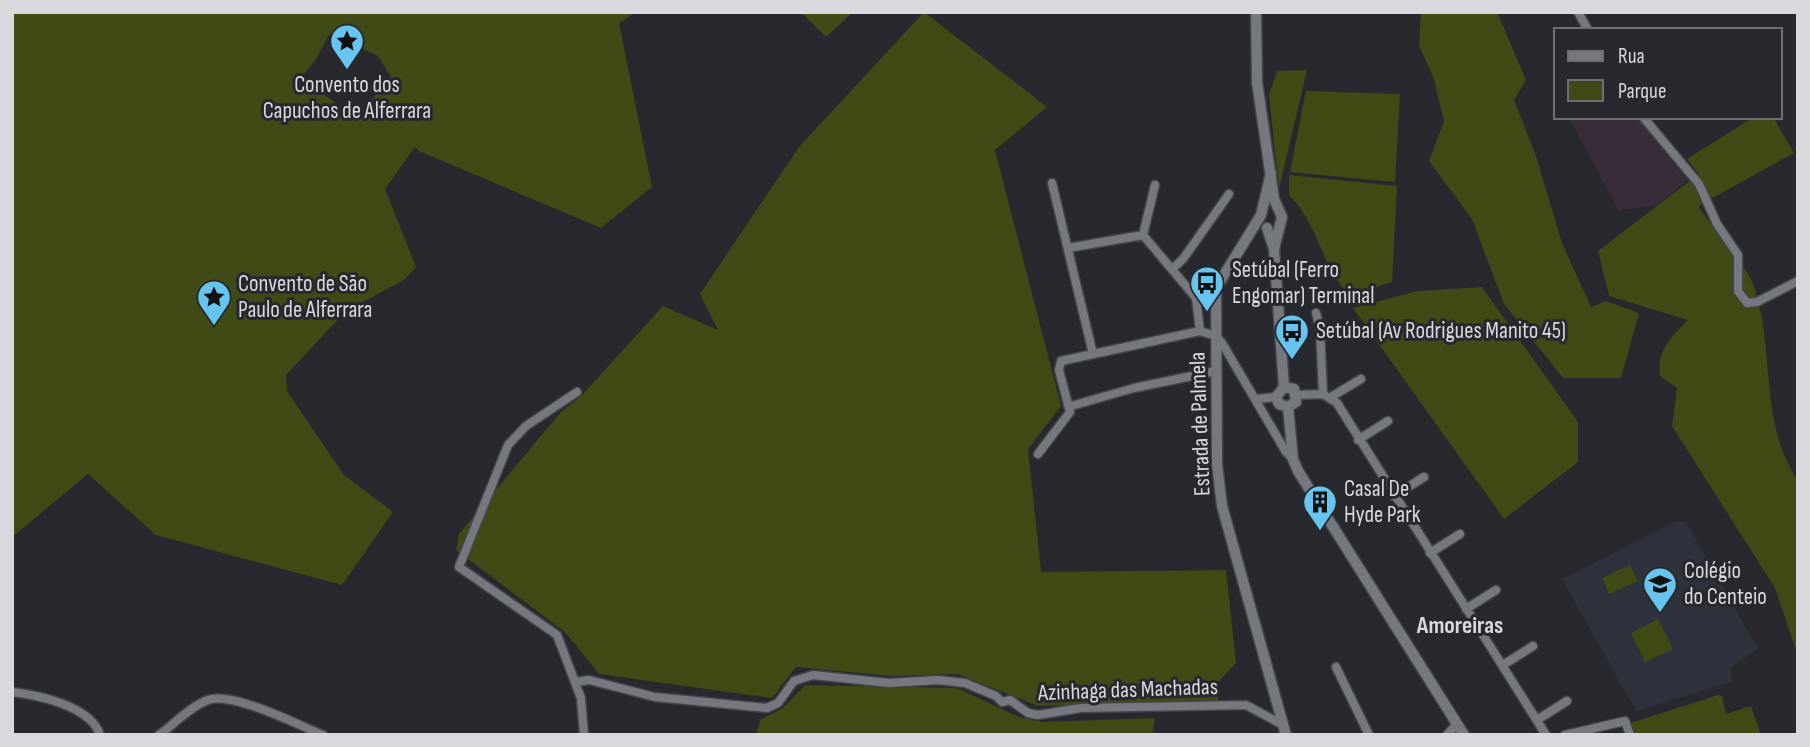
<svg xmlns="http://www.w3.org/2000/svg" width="1810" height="747" font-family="'Sofia Sans Condensed',sans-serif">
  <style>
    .commercial { fill: #382b3a }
    .built { fill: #2d323c }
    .green { fill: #3f4a15; fill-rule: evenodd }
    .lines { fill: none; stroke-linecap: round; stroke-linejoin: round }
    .minor-casing { stroke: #434649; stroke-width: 11 }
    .tertiary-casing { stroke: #434649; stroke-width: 13 }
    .minor { stroke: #75787e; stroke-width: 8 }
    .tertiary { stroke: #75787e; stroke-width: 10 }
    .labels { text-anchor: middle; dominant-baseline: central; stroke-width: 6; stroke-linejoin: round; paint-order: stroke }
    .poi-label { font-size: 23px; fill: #d7d9dc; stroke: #27292e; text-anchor: start }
    .street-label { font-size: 23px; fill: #d7d9dc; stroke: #27292e }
    .neighbourhood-label { font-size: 24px; font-weight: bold; fill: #d7d9dc; stroke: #27292e }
  </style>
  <rect width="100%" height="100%" fill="#27292e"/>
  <path class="commercial" d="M1569,117h69l52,61 -34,28 -38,4z"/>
  <path class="built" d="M1675,522h11l72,127 -27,18v15l-95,29 -74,-132z"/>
  <path class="green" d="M12,12h624l-17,11 33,164 -51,41 -182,-77 -4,-4 -30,42 31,78 -12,13 -58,31 -60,64 1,16 57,84 49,37 -51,73 -186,-50 -68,-61 -76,63zM330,33l48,23 13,21 -35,41 -55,-40 16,-20z
    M801,12h52l-27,25z
    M924,12l123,95 -52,43 66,256 -33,43 13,123 185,-2 10,93 -18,19v18l-180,6 -81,-32 -65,2 -96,-9 -24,31 -173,-24 -33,-41 -110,-83 3,-16 101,-121 22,-18 81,-89 55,24 -18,-36 99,-147z
    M1421,12h76l29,68 -12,20 22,56 26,87 29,64 15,-6 33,12 -18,65h-58l-59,-74 -32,-85 -43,-58 15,-40 -11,-45 -14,-30z
    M1307,70l-28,119 -10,-94 8,-24z
    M1306,91l94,3 -5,88 -105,-10z
    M1754,117h19l21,36 -96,53c12,18 49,61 55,78 23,64 5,138 45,197v175l-23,-68 -103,-162 5,-38 -17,-12c-4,-26 12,-39 28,-56l-79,-24 -11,-45 101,-77 -12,-15z
    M1289,175l108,11 -5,96 -42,14c-29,-29 -32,-73 -61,-101z
    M1482,287l96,135v40l-74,57 -151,-211 65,-17z
    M1630,565l8,16 -29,13 -7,-16z
    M1658,619l15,30 -28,13 -14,-29z
    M805,685l152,3 62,29 23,5 113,-4 -3,17h-396l4,-15 23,-12z
    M1718,695l4,1 4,18 25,-8 10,29h-125l-5,-12z"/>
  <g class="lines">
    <g class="minor-casing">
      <path id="minor" d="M1578,12l10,18
        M1643,117l56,67 18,40 21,31v36l9,12 10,-1 41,-21
        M1052,183l41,171
        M1155,185l-12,50 53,63
        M1068,248l75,-13
        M1172,269l11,-10 46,-65
        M1215,294l-19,4 4,33 16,5 6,7 64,109 7,7
        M1316,313l4,16 3,65
        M577,392l-51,34 -18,19 -49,122 98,68 24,63 3,37
        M1297,395l26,-1 14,9 209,332
        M1331,397l30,-18
        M1256,399l20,-2
        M1071,406l63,-18 82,-17
        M1358,440l30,-19
        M1038,454l32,-42 -11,-42 2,-9 139,-30
        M1394,496l30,-19
        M1430,553l30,-19
        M1466,609l30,-19
        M1503,665l30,-19
        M1336,667l33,68
        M576,682l13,-2 66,17 112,11 11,-5 16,-22 19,-6 76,8 49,-3 27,3 31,13 6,6 8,-2 18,13 10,2 43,-7 165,-3 37,20
        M12,692c26,3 79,14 88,43
        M1537,720l30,-19
        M159,735c15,-11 32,-29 49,-35 24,-9 90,25 115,35
        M1447,735l10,-11
        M1565,735l60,-14 5,14"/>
    </g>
    <g class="tertiary-casing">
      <path id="tertiary" d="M1256,12l1,70 17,117 8,18 -8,32
        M1271,173l-10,42 -45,73 1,176 5,42 64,229
        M1267,228l7,21 10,138
        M1284,387l10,2 2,13 -8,5
        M1284,387l-8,10 3,7 9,3
        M1288,407l5,52 5,12 166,264"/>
    </g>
    <use href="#minor" class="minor"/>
    <use href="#tertiary" class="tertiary"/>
  </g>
  <defs>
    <g id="sight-pin" transform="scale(1.75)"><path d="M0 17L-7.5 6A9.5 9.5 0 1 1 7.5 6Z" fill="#66c4ef" stroke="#27292e"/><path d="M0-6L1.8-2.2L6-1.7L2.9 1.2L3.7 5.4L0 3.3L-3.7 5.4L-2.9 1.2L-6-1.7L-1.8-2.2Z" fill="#111"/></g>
    <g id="bus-pin" transform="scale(1.75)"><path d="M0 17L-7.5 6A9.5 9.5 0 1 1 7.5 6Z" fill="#66c4ef" stroke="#27292e"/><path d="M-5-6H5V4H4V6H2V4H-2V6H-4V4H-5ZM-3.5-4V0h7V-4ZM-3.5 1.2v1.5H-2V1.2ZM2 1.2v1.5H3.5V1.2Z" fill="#111"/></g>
    <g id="building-pin" transform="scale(1.75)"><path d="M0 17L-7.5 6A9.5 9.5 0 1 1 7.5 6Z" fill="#66c4ef" stroke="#27292e"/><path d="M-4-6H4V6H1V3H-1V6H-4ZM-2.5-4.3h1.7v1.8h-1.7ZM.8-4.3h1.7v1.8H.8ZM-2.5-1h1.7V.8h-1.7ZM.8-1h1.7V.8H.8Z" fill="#111"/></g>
    <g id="school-pin" transform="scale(1.75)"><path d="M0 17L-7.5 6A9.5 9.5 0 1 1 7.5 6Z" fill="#66c4ef" stroke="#27292e"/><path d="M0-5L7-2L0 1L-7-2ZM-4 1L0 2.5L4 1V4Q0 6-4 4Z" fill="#111"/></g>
  </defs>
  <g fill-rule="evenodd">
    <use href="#sight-pin" x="347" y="41"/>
    <use href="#bus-pin" x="1207" y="283"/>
    <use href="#sight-pin" x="214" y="297"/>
    <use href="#bus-pin" x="1292" y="331"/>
    <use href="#building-pin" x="1320" y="502"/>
    <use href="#school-pin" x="1660" y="584"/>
  </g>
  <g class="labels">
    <g class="poi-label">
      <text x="347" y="85" text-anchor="middle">Convento dos<tspan x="347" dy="26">Capuchos de Alferrara</tspan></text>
      <text x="1232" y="270">Setúbal (Ferro<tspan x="1232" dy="26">Engomar) Terminal</tspan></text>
      <text x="238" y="284">Convento de São<tspan x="238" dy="26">Paulo de Alferrara</tspan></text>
      <text x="1316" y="331">Setúbal (Av Rodrigues Manito 45)</text>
      <text x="1344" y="489">Casal De<tspan x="1344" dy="26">Hyde Park</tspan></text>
      <text x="1684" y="571">Colégio<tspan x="1684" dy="26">do Centeio</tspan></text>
    </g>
    <g class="street-label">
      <text transform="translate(1200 424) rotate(-92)">Estrada de Palmela</text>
      <text transform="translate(1128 690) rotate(-2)">Azinhaga das Machadas</text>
    </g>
    <g class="neighbourhood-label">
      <text x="1460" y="625">Amoreiras</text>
    </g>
  </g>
  <rect width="1810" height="747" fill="none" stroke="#d7d9dc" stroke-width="28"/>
  <rect x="1554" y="28" width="228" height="91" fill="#27292e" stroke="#6d6f74" stroke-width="2"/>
  <rect x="1568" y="51" width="35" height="10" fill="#75787e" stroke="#6d6f74" stroke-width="2"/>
  <text x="1618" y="63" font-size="21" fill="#d7d9dc">Rua</text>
  <rect x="1568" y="80" width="35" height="21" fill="#3f4a15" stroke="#6d6f74" stroke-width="2"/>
  <text x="1618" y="98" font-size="21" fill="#d7d9dc">Parque</text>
</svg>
